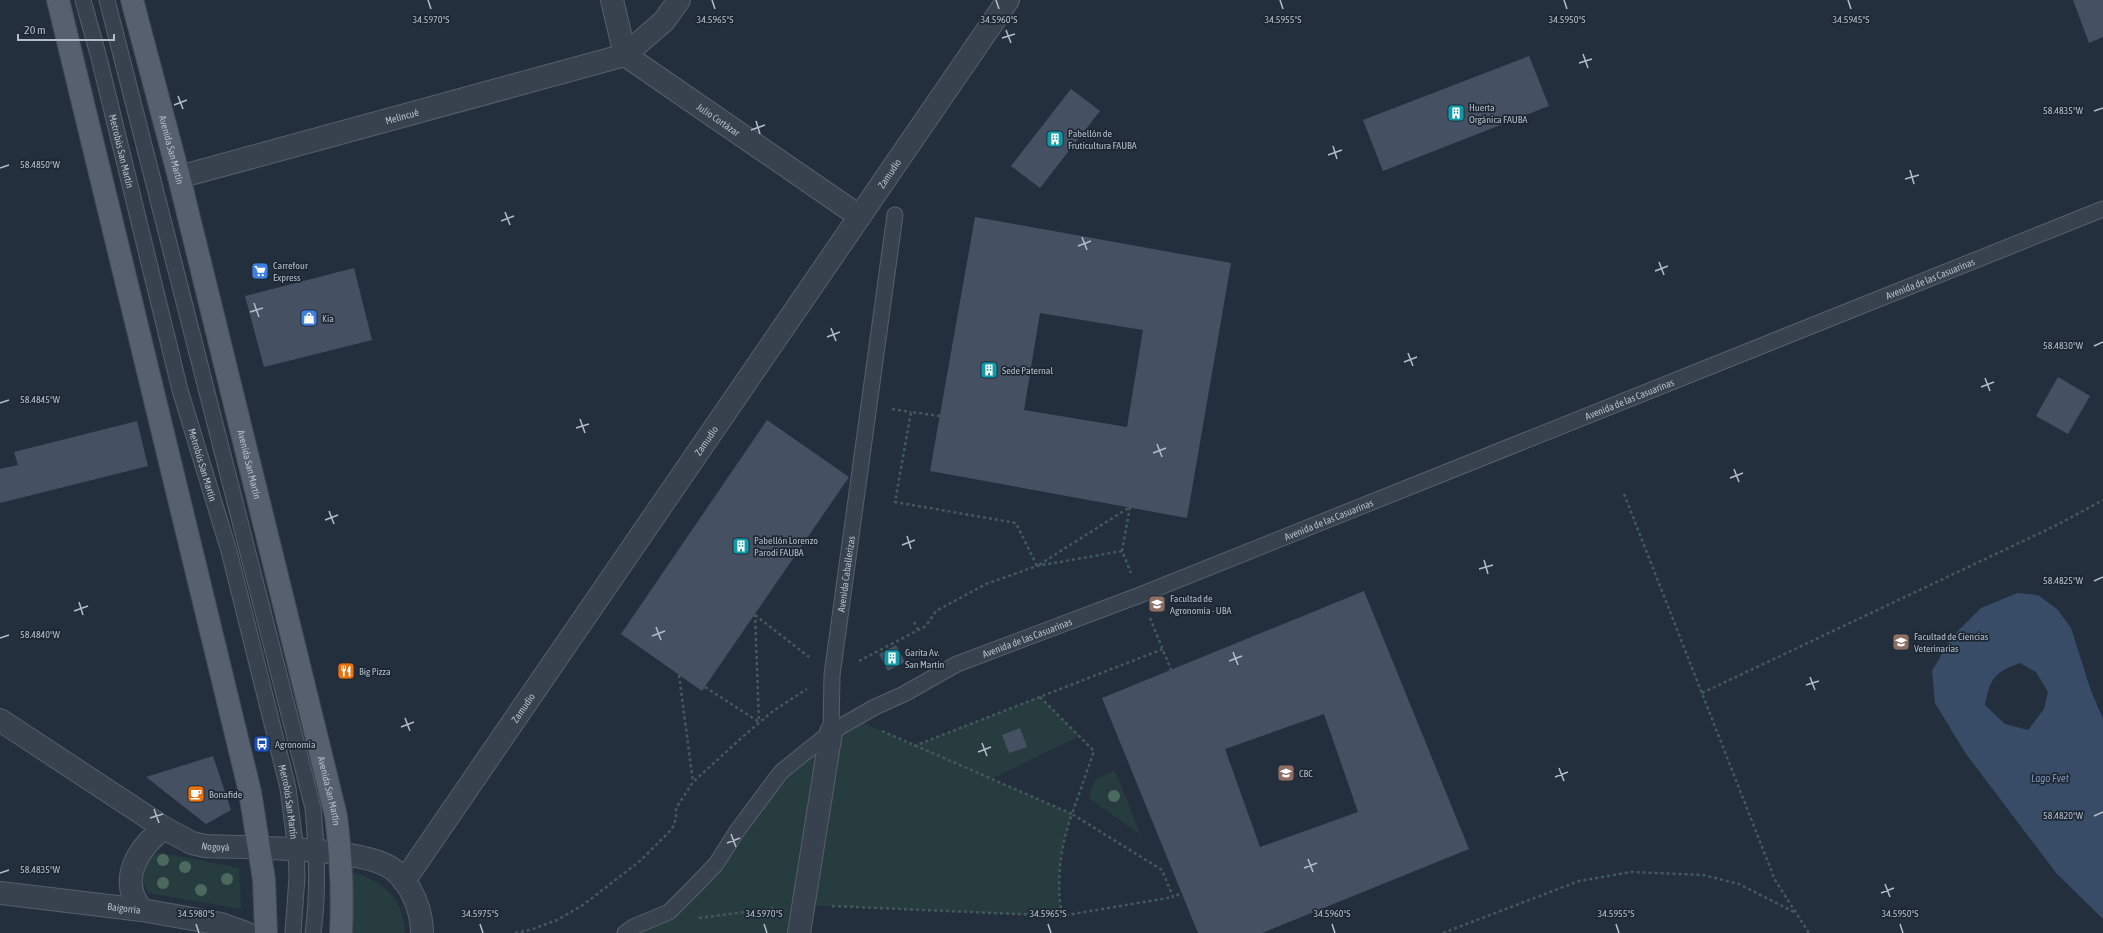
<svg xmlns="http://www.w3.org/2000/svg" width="2103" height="933" font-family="'Asap Condensed',sans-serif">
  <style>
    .green { fill: #263c3f }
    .water { fill: #394c67; fill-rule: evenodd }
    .building { fill: #455162; fill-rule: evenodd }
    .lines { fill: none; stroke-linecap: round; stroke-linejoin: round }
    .service-casing { stroke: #565f6c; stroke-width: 17 }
    .pedestrian-casing { stroke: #565f6c; stroke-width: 24 }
    .minor-casing { stroke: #565f6c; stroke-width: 24 }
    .tertiary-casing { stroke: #565f6c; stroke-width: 24 }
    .primary-casing { stroke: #414a57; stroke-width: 24 }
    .path { stroke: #44595c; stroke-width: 2.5; stroke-dasharray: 3 3; stroke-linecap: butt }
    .service { stroke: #38414e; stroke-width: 15 }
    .pedestrian { stroke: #38414e; stroke-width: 22 }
    .minor { stroke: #38414e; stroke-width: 22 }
    .tertiary { stroke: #38414e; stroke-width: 22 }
    .primary { stroke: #56606e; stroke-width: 22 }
    .tree { fill: #4b6a5d }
    .ticks { fill: none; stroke: #b4bcc9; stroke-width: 1.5 }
    .labels { text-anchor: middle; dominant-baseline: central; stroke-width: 3.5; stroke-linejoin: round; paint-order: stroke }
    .poi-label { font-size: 10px; fill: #b4bcc9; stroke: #1d2633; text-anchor: start }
    .street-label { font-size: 10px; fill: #b4bcc9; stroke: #1d2633 }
    .water-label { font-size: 11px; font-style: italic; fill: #7c92b1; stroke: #1d2633 }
    .ticks-label { font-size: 10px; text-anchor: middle; fill: #b4bcc9; stroke: #1d2633; stroke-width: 3.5; stroke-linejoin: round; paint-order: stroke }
  </style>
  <rect width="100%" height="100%" fill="#242f3e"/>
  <path class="green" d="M1040,697l39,39 -88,43 81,35c-12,33 -16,68 -10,102l-259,-11 -4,28h-174l44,-21 112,-140 75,-53 58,27z
    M1115,770l25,64 -51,-36 6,-18z
    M158,852l81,16 2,41 -93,-16 -7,-18 8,-18z
    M353,872c33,12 49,24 52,61h-55z"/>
  <path class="water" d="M2017,593l21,2 19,14 14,19 20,63 12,28v200l-46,-45 -91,-120 -31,-51 -3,-32 19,-33 30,-30zM2020,663l16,9 12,20 -4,17 -16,21 -23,-6 -20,-19c5,-26 9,-33 35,-42z"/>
  <path class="building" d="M2073,0h30v37l-14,6z
    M1529,56l20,50 -166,65 -20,-51z
    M1071,89l29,22 -60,77 -29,-22z
    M975,217l256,46 -44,255 -257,-47zM1040,313l103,17 -16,97 -103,-17z
    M354,268l18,72 -108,27 -19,-71z
    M2058,377l32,19 -22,38 -32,-18z
    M767,420l82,57 -147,214 -81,-57z
    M137,421l11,45 -148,37v-34l18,-4 -4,-13z
    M1364,591l105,258 -207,84h-64l-96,-235zM1324,714l34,98 -98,35 -35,-98z
    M896,645l9,17 -17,9 -9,-17z
    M1020,728l7,19 -18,6 -7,-18z
    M213,756l18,54 -25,14 -60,-47z"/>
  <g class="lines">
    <g class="service-casing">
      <g id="service">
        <path id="s1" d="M83,0l16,58 81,332 49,161 59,237 8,62 1,27 -4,56"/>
        <path d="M107,0l206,808c4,42 6,83 0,125"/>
        <path id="s2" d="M831,732l1,-57 63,-460"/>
        <path id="s3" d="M625,933l8,-6 36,-15 24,-24 23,-24 21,-33 44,-59 21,-17 29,-23 44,-25 29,-13 53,-30 183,-69 963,-386"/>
      </g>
    </g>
    <g class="pedestrian-casing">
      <path id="pedestrian" d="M799,933l32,-201"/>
    </g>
    <g class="minor-casing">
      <g id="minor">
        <path id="s4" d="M612,0l13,55 234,161"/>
        <path id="s5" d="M179,177l446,-122 39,-34 15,-21"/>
        <path id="s6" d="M404,881l604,-881"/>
      </g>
    </g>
    <g class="tertiary-casing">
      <g id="tertiary">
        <path id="s7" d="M0,720l164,108 28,15 13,3c42,2 159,0 189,24 18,15 28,41 28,63"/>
        <path id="s8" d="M0,893l142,17 79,14 25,9"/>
        <path d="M142,910c-25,-30 -4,-62 22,-82"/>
      </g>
    </g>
    <g class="primary-casing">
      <g id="primary">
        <path d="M58,0l192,792 14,88 2,53"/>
        <path id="s9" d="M132,0l47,177 157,639c5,39 7,77 5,117"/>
      </g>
    </g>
    <path class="path" d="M892,409l19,3
      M940,416l-29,-4 -16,90 121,21 21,43 93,-59
      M1624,494l151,386 34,53
      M1130,507l-8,44 9,22
      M755,614l4,108
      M755,615l54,42
      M1150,618l21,52
      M914,622l4,8
      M859,661l67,-35 10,-15 50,-27 51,-18 85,-15
      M679,675l14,107
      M705,687l54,35
      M1702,693l355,-168 46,-25
      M1040,697l54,54 -22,63 90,56 11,27 9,-4
      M882,731l190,83c-12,33 -16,68 -10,102
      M914,746l249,-97
      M832,906l230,10 111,-19
      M699,918l76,-10
      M515,933l15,-3 27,-10 26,-15 57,-44 32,-32 4,-10v-11l17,-26 54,-49 26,-22 34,-22
      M1443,933l136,-52 52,-9 72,3 36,9 57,29"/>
    <use href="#service" class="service"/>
    <use href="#pedestrian" class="pedestrian"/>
    <use href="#minor" class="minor"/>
    <use href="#tertiary" class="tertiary"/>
    <use href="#primary" class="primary"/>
  </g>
  <g class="tree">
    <circle cx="1114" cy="796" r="6"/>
    <circle cx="163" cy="860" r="6"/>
    <circle cx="185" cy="867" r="6"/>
    <circle cx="227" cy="879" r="6"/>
    <circle cx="163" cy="883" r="6"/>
    <circle cx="201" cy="890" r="6"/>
  </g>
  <path class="ticks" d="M428,0l3,9M712,0l3,9M996,0l3,9M1280,0l3,9M1564,0l3,9M1848,0l3,9M1006,30l5,13M1002,38l13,-4M1583,54l5,14M1579,63l13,-4M178,96l5,13M174,105l13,-5M2094,111l9,-3M756,121l4,13M751,130l14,-5M1333,146l4,13M1328,155l14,-5M0,168l9,-3M1910,170l4,14M1905,179l14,-4M505,212l5,13M501,221l13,-5M1082,237l5,13M1078,246l13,-5M1659,262l5,13M1655,271l13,-5M254,303l5,14M250,312l13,-4M831,328l5,13M827,337l13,-5M2094,346l9,-4M1408,353l5,13M1404,362l13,-5M1985,378l5,13M1981,387l13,-5M0,403l9,-3M580,419l5,14M576,428l13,-4M1157,444l5,13M1153,453l13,-5M1734,469l5,13M1730,478l13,-5M329,511l5,13M325,520l13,-5M907,536l4,13M902,545l13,-5M1484,560l4,14M1479,569l14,-4M2094,581l9,-4M79,602l4,13M74,611l14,-5M656,627l5,13M652,636l13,-5M0,638l9,-3M1233,652l5,13M1229,661l13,-5M1810,677l5,13M1806,685l13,-4M405,718l5,13M401,727l13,-5M982,743l5,13M978,752l13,-5M1559,768l5,13M1555,777l13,-5M154,809l5,14M2094,816l9,-4M150,818l13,-4M731,834l5,13M727,843l13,-5M1308,859l5,13M1304,868l13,-5M0,873l9,-3M1885,884l5,13M1881,893l13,-5M196,924l3,9M480,924l3,9M764,924l3,9M1048,924l3,9M1332,924l3,9M1616,924l3,9M1900,924l3,9"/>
  <defs>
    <g id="building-square" transform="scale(0.9)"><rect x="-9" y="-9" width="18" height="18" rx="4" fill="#0f9aa8" stroke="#1d2633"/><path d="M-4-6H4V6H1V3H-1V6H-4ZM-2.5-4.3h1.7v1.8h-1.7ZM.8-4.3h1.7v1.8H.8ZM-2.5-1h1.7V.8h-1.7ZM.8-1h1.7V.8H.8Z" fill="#fff"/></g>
    <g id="supermarket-square" transform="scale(0.9)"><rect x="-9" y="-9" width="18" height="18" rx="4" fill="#3f7fe0" stroke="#1d2633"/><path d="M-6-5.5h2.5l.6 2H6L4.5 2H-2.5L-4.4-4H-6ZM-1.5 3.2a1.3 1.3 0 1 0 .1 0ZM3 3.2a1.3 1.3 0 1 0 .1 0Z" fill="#fff"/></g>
    <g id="shop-square" transform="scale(0.9)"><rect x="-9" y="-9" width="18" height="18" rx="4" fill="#3f7fe0" stroke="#1d2633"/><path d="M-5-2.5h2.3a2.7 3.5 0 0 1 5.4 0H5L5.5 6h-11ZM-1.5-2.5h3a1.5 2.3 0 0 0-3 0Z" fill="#fff"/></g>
    <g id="university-square" transform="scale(0.9)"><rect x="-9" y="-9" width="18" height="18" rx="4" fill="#8d6e63" stroke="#1d2633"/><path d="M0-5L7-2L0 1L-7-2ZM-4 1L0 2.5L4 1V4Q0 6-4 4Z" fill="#fff"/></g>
    <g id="restaurant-square" transform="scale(0.9)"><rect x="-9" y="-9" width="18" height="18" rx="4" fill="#e8710a" stroke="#1d2633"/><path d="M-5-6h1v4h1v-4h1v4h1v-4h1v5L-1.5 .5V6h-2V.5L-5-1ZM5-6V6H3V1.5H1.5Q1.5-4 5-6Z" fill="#fff"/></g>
    <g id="bus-square" transform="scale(0.9)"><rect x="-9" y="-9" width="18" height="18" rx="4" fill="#1a4fb4" stroke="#1d2633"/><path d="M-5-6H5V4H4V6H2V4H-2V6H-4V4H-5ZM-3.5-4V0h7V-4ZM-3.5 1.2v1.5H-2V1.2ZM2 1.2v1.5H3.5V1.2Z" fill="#fff"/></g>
    <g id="cafe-square" transform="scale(0.9)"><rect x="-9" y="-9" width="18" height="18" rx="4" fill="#e8710a" stroke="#1d2633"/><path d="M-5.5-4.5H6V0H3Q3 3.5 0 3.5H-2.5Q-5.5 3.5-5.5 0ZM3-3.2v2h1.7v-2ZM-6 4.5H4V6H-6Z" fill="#fff"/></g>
  </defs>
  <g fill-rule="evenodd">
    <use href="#building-square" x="1456" y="113"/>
    <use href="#building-square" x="1055" y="139"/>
    <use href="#supermarket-square" x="260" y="271"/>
    <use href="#shop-square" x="309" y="318"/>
    <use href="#building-square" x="989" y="370"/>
    <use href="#building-square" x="741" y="546"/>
    <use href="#university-square" x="1157" y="604"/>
    <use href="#university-square" x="1901" y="642"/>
    <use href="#building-square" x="892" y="658"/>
    <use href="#restaurant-square" x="346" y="671"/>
    <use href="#bus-square" x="262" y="744"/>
    <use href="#university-square" x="1286" y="773"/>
    <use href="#cafe-square" x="196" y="794"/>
  </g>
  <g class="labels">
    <g class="poi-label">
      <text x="1469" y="107">Huerta<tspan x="1469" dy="12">Orgánica FAUBA</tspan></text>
      <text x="1068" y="133">Pabellón de<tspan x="1068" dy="12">Fruticultura FAUBA</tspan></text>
      <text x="273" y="265">Carrefour<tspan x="273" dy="12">Express</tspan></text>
      <text x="322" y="318">Kia</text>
      <text x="1002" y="370">Sede Paternal</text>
      <text x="754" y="540">Pabellón Lorenzo<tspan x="754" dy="12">Parodi FAUBA</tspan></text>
      <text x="1170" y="598">Facultad de<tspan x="1170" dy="12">Agronomía - UBA</tspan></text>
      <text x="1914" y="636">Facultad de Ciencias<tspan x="1914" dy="12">Veterinarias</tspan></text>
      <text x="905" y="652">Garita Av.<tspan x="905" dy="12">San Martín</tspan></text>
      <text x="359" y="671">Big Pizza</text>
      <text x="275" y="744">Agronomía</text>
      <text x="1299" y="773">CBC</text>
      <text x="209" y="794">Bonafide</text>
    </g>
    <g class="street-label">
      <text stroke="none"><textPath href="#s5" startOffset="231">Melincué</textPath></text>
      <text stroke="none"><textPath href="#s4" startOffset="170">Julio Cortázar</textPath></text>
      <text stroke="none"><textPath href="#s9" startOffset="155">Avenida San Martín</textPath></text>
      <text stroke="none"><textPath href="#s1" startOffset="156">Metrobús San Martín</textPath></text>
      <text stroke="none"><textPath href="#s6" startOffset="858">Zamudio</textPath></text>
      <text stroke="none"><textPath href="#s3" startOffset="1483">Avenida de las Casuarinas</textPath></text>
      <text stroke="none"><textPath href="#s3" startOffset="1159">Avenida de las Casuarinas</textPath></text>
      <text stroke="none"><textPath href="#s6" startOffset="534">Zamudio</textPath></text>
      <text stroke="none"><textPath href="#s1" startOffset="480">Metrobús San Martín</textPath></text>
      <text stroke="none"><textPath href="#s9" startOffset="479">Avenida San Martín</textPath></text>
      <text stroke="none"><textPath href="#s3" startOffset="835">Avenida de las Casuarinas</textPath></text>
      <text stroke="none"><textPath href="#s2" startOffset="159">Avenida Caballerizas</textPath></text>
      <text stroke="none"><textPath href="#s3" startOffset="511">Avenida de las Casuarinas</textPath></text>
      <text stroke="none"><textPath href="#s6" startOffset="210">Zamudio</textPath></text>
      <text stroke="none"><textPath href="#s9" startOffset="815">Avenida San Martín</textPath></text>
      <text stroke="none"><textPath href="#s1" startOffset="828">Metrobús San Martín</textPath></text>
      <text stroke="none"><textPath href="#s7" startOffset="252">Nogoyá</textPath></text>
      <text stroke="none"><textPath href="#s8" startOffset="125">Baigorria</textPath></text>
    </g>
    <g class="water-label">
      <text x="2050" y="778">Lago Fvet</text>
    </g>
  </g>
  <g class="ticks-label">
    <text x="431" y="23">34.5970°S</text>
    <text x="715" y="23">34.5965°S</text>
    <text x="1567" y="23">34.5950°S</text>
    <text x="1851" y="23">34.5945°S</text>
    <text x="999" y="23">34.5960°S</text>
    <text x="1283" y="23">34.5955°S</text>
    <text x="2063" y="114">58.4835°W</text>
    <text x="40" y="168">58.4850°W</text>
    <text x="2063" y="349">58.4830°W</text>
    <text x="40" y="403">58.4845°W</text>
    <text x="2063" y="584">58.4825°W</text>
    <text x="40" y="638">58.4840°W</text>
    <text x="2063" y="819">58.4820°W</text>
    <text x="40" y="873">58.4835°W</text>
    <text x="196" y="917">34.5980°S</text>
    <text x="480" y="917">34.5975°S</text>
    <text x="764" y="917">34.5970°S</text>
    <text x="1048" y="917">34.5965°S</text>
    <text x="1332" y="917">34.5960°S</text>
    <text x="1616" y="917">34.5955°S</text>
    <text x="1900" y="917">34.5950°S</text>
  </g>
  <path d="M18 34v6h96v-6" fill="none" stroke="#b4bcc9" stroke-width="2"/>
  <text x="24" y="34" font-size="12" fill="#b4bcc9" stroke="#1d2633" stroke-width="3" paint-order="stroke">20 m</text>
</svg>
